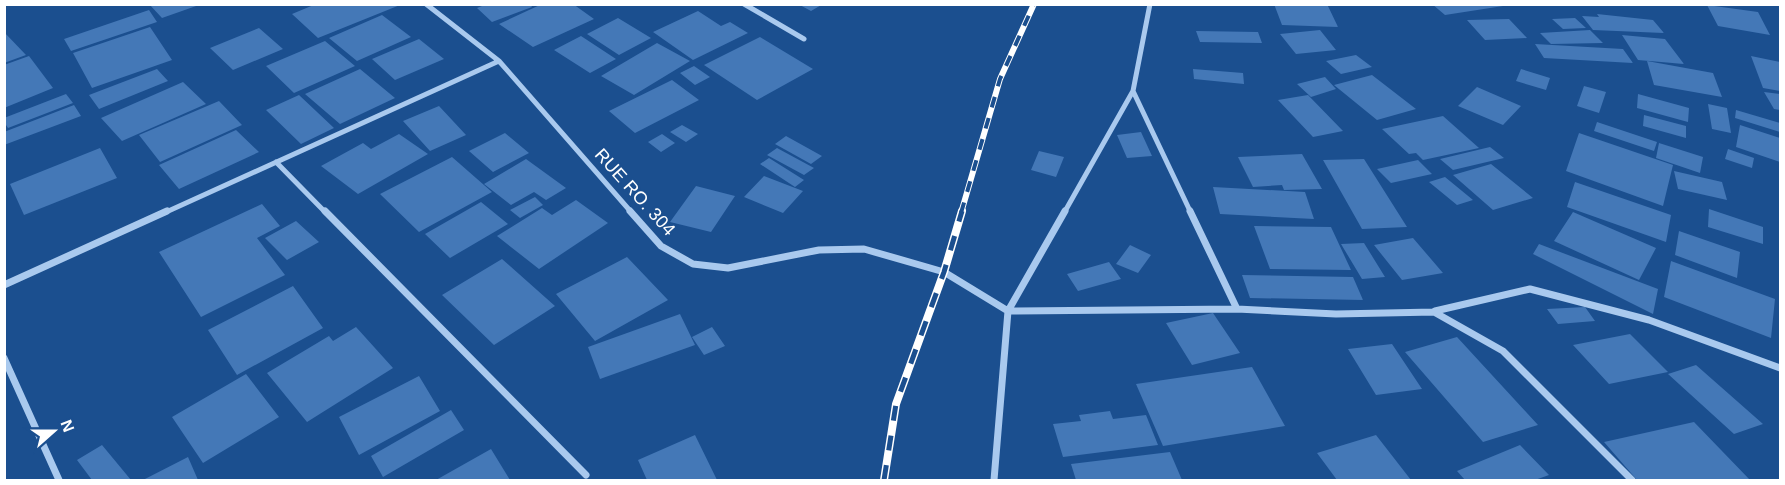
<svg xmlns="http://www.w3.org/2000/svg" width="1785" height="485" font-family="Helvetica,sans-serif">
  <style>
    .building { fill: #4478b7 }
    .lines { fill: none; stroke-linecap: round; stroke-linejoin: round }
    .minor-far1 { stroke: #a9c9ee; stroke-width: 5 }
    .minor { stroke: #a9c9ee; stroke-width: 7 }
    .rail-far1-casing { stroke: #fff; stroke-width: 6 }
    .rail-casing { stroke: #fff; stroke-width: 8 }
    .rail-far1 { stroke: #1b4f8f; stroke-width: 4; stroke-dasharray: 11; stroke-linecap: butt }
    .rail { stroke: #1b4f8f; stroke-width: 5; stroke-dasharray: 15; stroke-linecap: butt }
    .labels { text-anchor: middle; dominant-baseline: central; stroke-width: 4.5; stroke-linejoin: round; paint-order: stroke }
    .street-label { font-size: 18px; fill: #fff; stroke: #1b4f8f }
  </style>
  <rect width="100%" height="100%" fill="#1b4f8f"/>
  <path class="building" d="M149,4h50v1l-37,13z
    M316,4h84v1l-82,33 -26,-24z
    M487,4h43l2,3 -40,15 -15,-14z
    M542,4h31l21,15 -61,28 -34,-23z
    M798,4h25l-12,7z
    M1274,4h53l11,23 -56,-2z
    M1432,4h71v2l-58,9z
    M1707,5l51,7 12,23 -52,-9z
    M149,10l8,12 -86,29 -7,-12z
    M698,11l23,15 9,-4 18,11 -55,27 -40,-28z
    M1597,14l56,6 11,13 -71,-3 -11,-14 17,1z
    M382,15l29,22 -54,24 -28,-23z
    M618,18l33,20 -32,17 -32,-21z
    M1575,18l11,10 -23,1 -11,-10z
    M1509,19l18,19 -42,2 -18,-20z
    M150,27l22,33 -80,28 -19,-35z
    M259,28l24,21 -50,21 -23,-22z
    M1320,30l16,20 -40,4 -16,-20z
    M1590,30l13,13 -52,1 -11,-11z
    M1196,31l62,1 4,11 -62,-1z
    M4,32l22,23 -22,8z
    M1622,35l43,4 19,25 -46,-4z
    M581,36l35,23 -26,14 -36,-23z
    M760,37l53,32 -56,31 -53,-35z
    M419,39l25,20 -49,21 -23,-21z
    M325,41l30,25 -61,27 -28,-27z
    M657,43l33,18 -56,34 -33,-19z
    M1535,44l88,5 10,14 -89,-5z
    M1356,55l16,12 -31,7 -15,-13z
    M29,56l24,32 -49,20v-43z
    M1751,56l29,6v29l-17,-3z
    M1647,61l66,12 9,24 -68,-12z
    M694,66l16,11 -15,8 -15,-12z
    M157,69l11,12 -69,28 -10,-14z
    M360,69l35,29 -55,26 -35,-30z
    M1193,69l50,4 1,11 -50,-5z
    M1521,69l29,9 -4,12 -30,-9z
    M1372,75l44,34 -39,11 -43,-35z
    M1325,77l11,12 -25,8 -14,-13z
    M672,80l27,20 -64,33 -26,-22z
    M183,82l23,22 -84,37 -21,-23z
    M1584,86l22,6 -7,21 -22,-7z
    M1477,87l44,19 -18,19 -45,-19z
    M1764,92l16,2v16l-6,-1z
    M66,94l7,9 -65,25 -4,-6v-4z
    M1638,94l51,14 -1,14 -51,-14z
    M299,95l35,33 -33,16 -35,-34z
    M1308,95l35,36 -30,6 -35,-37z
    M219,101l23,24 -82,37 -21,-27z
    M1708,104l19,4 4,25 -19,-4z
    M74,105l7,11 -77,29v-13z
    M439,106l27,29 -36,16 -27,-30z
    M1736,110l44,13v9l-45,-14z
    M1644,115l42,11v12l-43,-12z
    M1443,116l36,32 -56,12 -7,-7 -7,1 -27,-25z
    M1597,122l60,20 -3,9 -60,-20z
    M682,125l16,9 -12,8 -16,-10z
    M1740,125l40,13v24l-44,-15z
    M236,130l23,22 -80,37 -20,-24z
    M1141,132l11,24 -25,2 -10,-23z
    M505,133l24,20 -36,19 -24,-21z
    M1579,133l94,32 -10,41 -97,-35z
    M399,134l29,20 -70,40 -37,-28 42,-23 8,6z
    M662,134l13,9 -14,9 -13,-10z
    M786,136l36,20 -11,8 -36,-20z
    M1659,143l44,14 -3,16 -44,-15z
    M1490,147l14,11 -51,12 -13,-11z
    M100,148l17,30 -93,37 -14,-31z
    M777,148l37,20 -10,7 -37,-20z
    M1728,149l26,9 -2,10 -27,-9z
    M1039,151l25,6 -8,20 -25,-7z
    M1302,154l20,35 -38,1 -2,-5 -29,2 -15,-30z
    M452,157l40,35 -73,40 -39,-38z
    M769,158l35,22 -9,7 -35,-23z
    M526,159l40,29 -20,12 -12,-8 -23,13 -27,-21z
    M1364,159l43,68 -45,2 -39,-69z
    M1418,160l14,14 -41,9 -14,-14z
    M1491,164l42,34 -40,12 -40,-35z
    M1674,171l48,11 5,18 -49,-11z
    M764,176l39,15 -20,22 -39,-16z
    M1445,177l28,23 -16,5 -28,-23z
    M1575,182l96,33 -5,27 -99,-35z
    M696,186l39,10 -24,36 -41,-10z
    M1213,187l92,5 9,27 -94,-5z
    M535,197l8,8 -23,13 -10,-8z
    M576,200l32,23 -69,46 -42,-33 45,-28 10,7z
    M481,202l27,22 -58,34 -25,-24z
    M262,204l18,22 -23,12 28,37 -84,42 -42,-65z
    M1709,209l54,18v17l-55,-17z
    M1573,212l83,36 -17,32 -85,-39z
    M296,221l23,21 -32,18 -22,-22z
    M1254,226l77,1 20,43 -81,-1z
    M1679,231l61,21 -3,26 -62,-23z
    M1413,238l30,35 -41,7 -28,-35z
    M1364,243l21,34 -23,2 -21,-35z
    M1539,244l119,45 -5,25 -120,-60z
    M1130,245l21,10 -13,18 -22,-9z
    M627,257l41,43 -73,41 -39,-47z
    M502,259l53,47 -61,39 -52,-50z
    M1671,261l104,38 -4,39 -107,-41z
    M1109,262l12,17 -43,12 -11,-17z
    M1242,275l111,2 10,23 -113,-2z
    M293,286l30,42 -86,47 -29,-45z
    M1585,307l10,14 -37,3 -11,-15z
    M1213,313l27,40 -48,12 -26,-42z
    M680,314l15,31 -95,34 -12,-32z
    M356,327l37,41 -86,54 -40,-49 62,-37 4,5z
    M712,327l13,19 -21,9 -12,-18z
    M1630,334l38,38 -59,12 -36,-39z
    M1457,337l81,88 -55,17 -78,-90z
    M1392,344l30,45 -46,6 -28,-46z
    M1696,365l67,59 -29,10 -66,-60z
    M1252,367l33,59 -122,20 -27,-62z
    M246,374l33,43 -76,46 -31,-46z
    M419,376l21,35 -81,44 -20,-38z
    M451,410l13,20 -81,47 -12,-21z
    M1110,411l3,8 33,-4 12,30 -95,12 -10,-33 28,-3 -2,-6z
    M1694,422l56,58h-113l-33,-38z
    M695,435l22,45h-70l-9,-20z
    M1376,435l35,45h-74l-20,-27z
    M102,445l29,35h-39l-15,-20z
    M1520,445l29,30 -14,5h-70l-8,-9z
    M491,449l19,31h-74z
    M1170,452l12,28h-106l-5,-16z
    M188,457l10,23h-55z"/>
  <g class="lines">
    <path class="minor-far1" d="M426,4l73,57 133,152
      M744,4l60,35
      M1133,91l58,122
      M276,162l50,51
      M164,213l335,-152
      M1064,213l69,-122 17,-87"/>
    <path class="minor" d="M325,211l261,264
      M630,211l31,35 32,18 35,4 91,-18 45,-1 80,23 64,39 229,-2 99,5 98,-2 69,39 129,129
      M1190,211l47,98
      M4,285l163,-74
      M1435,311l95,-22 119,31 131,48
      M4,358l55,122
      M994,480l14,-169 57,-100"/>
    <g class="rail-far1-casing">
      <path id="rail-far1" d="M961,213l39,-134 34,-75"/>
    </g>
    <g class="rail-casing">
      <path id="rail" d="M884,480l12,-76 48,-132 18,-61"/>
    </g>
    <use href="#rail-far1" class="rail-far1"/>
    <use href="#rail" class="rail"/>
  </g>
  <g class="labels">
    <g class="street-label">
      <text transform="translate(635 192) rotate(48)">RUE RO. 304</text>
    </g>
  </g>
  <rect width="1785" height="485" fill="none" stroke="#ffffff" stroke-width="12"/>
  <g transform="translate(54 431) rotate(69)" stroke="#1b4f8f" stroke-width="4.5" paint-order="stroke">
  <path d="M0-4.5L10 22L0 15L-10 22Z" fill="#ffffff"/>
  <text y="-9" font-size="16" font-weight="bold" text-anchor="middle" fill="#ffffff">N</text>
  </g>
</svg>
